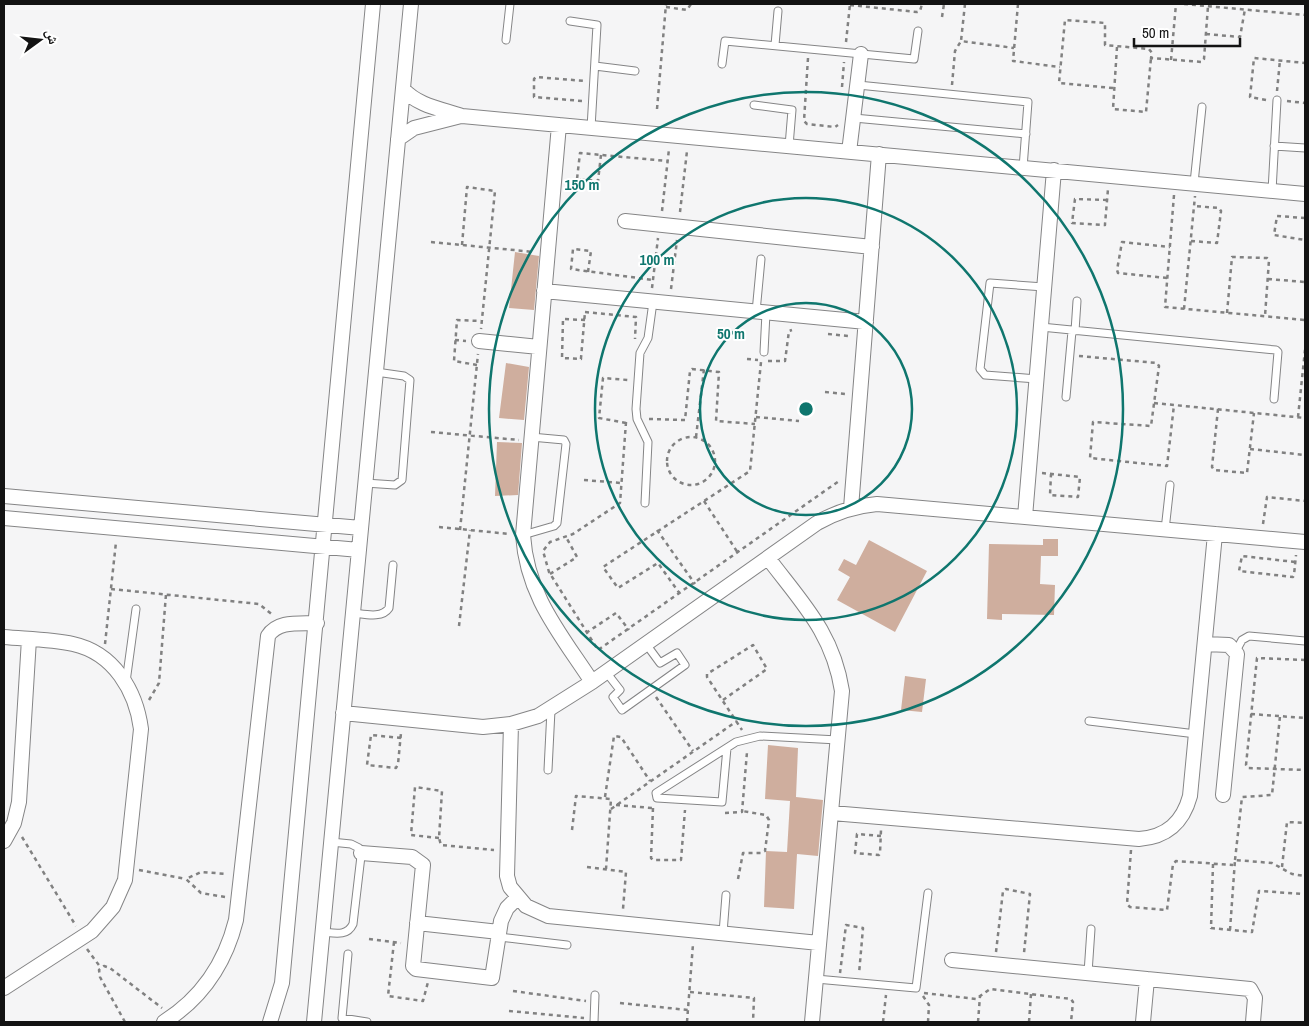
<svg xmlns="http://www.w3.org/2000/svg" width="1309" height="1026" font-family="'Archivo Narrow','Noto Naskh Arabic',sans-serif">
  <style>
    .building { fill: #cfae9e }
    .lines { fill: none; stroke-linecap: round; stroke-linejoin: round }
    .service-casing { stroke: #858586; stroke-width: 9 }
    .minor-casing { stroke: #858586; stroke-width: 16 }
    .path { stroke: #818181; stroke-width: 2.5; stroke-dasharray: 4 4; stroke-linecap: butt }
    .service { stroke: #fff; stroke-width: 7 }
    .minor { stroke: #fff; stroke-width: 14 }
    .ring { fill: none; stroke: #0f766e; stroke-width: 2.5 }
    .centre { fill: #0f766e; stroke: #fff; stroke-width: 2.5 }
    .ring-label { font-size: 15px; text-anchor: middle; font-weight: bold; fill: #0f766e; stroke: #fff; stroke-width: 4; stroke-linejoin: round; paint-order: stroke }
  </style>
  <rect width="100%" height="100%" fill="#f5f5f6"/>
  <path class="building" d="M515,252l24,4 -5,54 -25,-2z
    M506,363l23,4 -5,53 -25,-2z
    M497,442l25,1 -4,52 -23,1z
    M1043,539h15v17h-17l-1,28 15,1 -1,30 -52,-1v6l-15,-1 2,-75 54,1z
    M869,540l58,31 -32,61 -58,-32 13,-23 -12,-7 6,-11 12,6z
    M905,676l21,3 -4,33 -21,-2z
    M768,745l30,3 -2,49 27,3 -5,56 -21,-2 -3,55 -30,-2 2,-56 21,1 3,-51 -25,-2z"/>
  <g class="lines">
    <g class="service-casing">
      <path id="service" d="M570,21l27,4 -6,103
        M506,40l4,-36
        M775,45l3,-34
        M722,64l3,-23 189,18 4,-28
        M595,66l40,5
        M858,85l170,17 -5,66
        M754,105l38,5 -3,36
        M854,118l172,16
        M1274,146l31,2
        M1194,183l8,-76
        M1272,191l5,-91
        M756,312l5,-53
        M1041,327l235,23 2,2 -4,47
        M1075,331l2,-30
        M764,352l2,-39
        M1037,379l-52,-4 -5,-6 10,-86 54,4
        M1066,397l6,-66
        M365,483l30,2 7,-5 8,-100 -6,-4 -28,-4
        M645,503l3,-61 -11,-23 -1,-10 4,-56 8,-15 5,-36
        M1165,530l5,-45
        M523,535l31,-9 3,-3 9,-79 -2,-4 -33,-3
        M353,613c11,1 29,6 36,-5l4,-43
        M1236,651l6,-11 7,-4 56,5
        M606,672l14,18 -7,7 9,13 63,-45 -8,-12 -17,10 -14,-19
        M126,682l10,-73
        M1089,721l107,13
        M727,748l-5,54 -65,-4 -1,-5 80,-51 24,-6 78,4
        M548,770l3,-60
        M322,932c12,1 25,5 31,-8l8,-68v-4l-2,-4 -8,-4 -20,-2
        M723,933l3,-38
        M499,937l68,8
        M348,954l-6,64 25,4
        M1088,973l3,-44
        M816,979l100,9 12,-95
        M594,1022l1,-27"/>
    </g>
    <g class="minor-casing">
      <path id="minor" d="M403,89c15,17 39,20 59,27l843,78
        M559,125l-36,410c4,61 37,98 69,147
        M398,139l16,-11 47,-12
        M849,152l12,-98
        M625,221l247,26
        M544,291l322,31
        M479,341l60,6
        M4,496l357,32
        M851,508l28,-354
        M1025,517l29,-347
        M4,518l355,32
        M768,558c34,45 65,75 74,133l-30,331
        M4,637c22,2 47,2 69,7 41,9 63,47 68,85l-16,151 -12,27 -21,24 -88,57
        M1205,644l24,1 8,9 -14,141
        M343,713l140,14 28,-3 27,-8 54,-34 225,-159c19,-11 38,-17 60,-19l428,38
        M511,724l-4,152 3,11 16,19 22,10 271,27
        M832,813l307,26c28,-2 44,-17 51,-43l25,-262
        M4,841l10,-18 5,-21 10,-163
        M361,853l51,4 11,8 -10,101 3,3 76,9 9,-57 6,-13 10,-10
        M417,923l82,9
        M952,960l298,29 5,9 -2,24
        M164,1022c38,-24 61,-58 72,-102l32,-284c10,-16 32,-12 49,-13
        M270,1022l12,-39 91,-979
        M314,1022l97,-1018
        M1143,1022l4,-43"/>
    </g>
    <path class="path" d="M965,4l-4,37 53,7
      M1018,4l-5,57 47,6
      M1184,4l121,11
      M850,5l67,7 3,-1 2,-7
      M666,7l21,3 4,-6
      M942,17l2,-13
      M1206,34l34,3 5,-28
      M846,42l4,-38
      M1117,47l-4,62 33,3 5,-54
      M808,58l-4,63 3,3 28,3 3,-2
      M1171,60l5,-56
      M952,85l3,-34 6,-10
      M842,87l2,-25
      M1113,88l-54,-5 6,-63 40,3v22l44,4 3,4 -1,5 51,4 2,-3 4,-53
      M1277,91l3,-31
      M1266,100l-16,-3 4,-39 51,5
      M582,101l-48,-4v-18l2,-2 49,4
      M1287,101l18,2
      M657,109l9,-105
      M601,155l-3,26 -21,-2 3,-26 87,8
      M1174,195l-9,112 140,13
      M1107,200l-32,-1 -3,24 33,2v-1l3,-35
      M662,211l7,-62
      M680,212l7,-61
      M1305,218l-28,-2 -3,19 31,5
      M1191,241l26,2 4,-32 -2,-3 -25,-2
      M431,242l103,10
      M462,245l5,-58 28,4 -14,138
      M588,272l3,-21 -18,-2 -2,20 82,11
      M1167,278l-49,-5 -1,-3 5,-28 48,5
      M1268,279l37,3
      M652,288l6,-50
      M671,289l6,-49
      M1184,309l11,-113
      M585,312l51,5 -1,22
      M1227,313l5,-56 35,1 2,2 -4,56
      M585,320l-22,-1 -1,39 19,1v-1l4,-46
      M828,334l21,2 1,2
      M455,340l11,1
      M1079,356l78,7 2,3 -8,60 -58,-4 -3,36 77,8 7,-61
      M747,359l11,1
      M768,361h17l4,-30 3,-1
      M477,365l-23,-4 3,-41 24,1
      M825,392l21,2
      M1154,403l151,15
      M1218,409l-6,58 2,3 33,3 7,-60
      M756,417l43,4
      M1298,417l7,-67
      M649,419l36,1 5,-49 2,-2 27,3 -3,49 39,3
      M626,422l-6,81 -47,31 -23,8 -7,9 6,21 49,78 241,-169
      M626,423l-27,-5 4,-40 25,2
      M431,432l88,8
      M696,437l8,-68
      M667 461a24 24 0 1 1 48 0a24 24 0 1 1-48 0Z
      M1250,449l55,6
      M1042,473l38,4 -2,20 -28,-2 1,-21
      M584,480l37,3
      M704,501l34,52
      M1263,524l4,-27 38,4
      M439,527l71,7
      M460,530l18,-176
      M657,530l38,54
      M1295,562l-53,-6 -3,15 54,6 1,-2 2,-20
      M550,574l27,-17 -11,-20
      M111,589l148,15 15,12
      M680,594l-22,-31 -40,25 -15,-21 147,-96 11,-109
      M459,626l11,-96
      M586,633l30,-20 13,17
      M105,644l11,-102
      M1305,660l-48,-2 -11,107 2,3 57,2
      M656,697l37,54
      M149,700l10,-17 7,-89
      M723,700l44,-31 -14,-24 -46,29v3l35,53
      M1251,714l54,4
      M401,738l-30,-3 -4,30 29,3 2,-4 3,-31
      M605,797l9,-61 7,1 29,44
      M616,805l36,3
      M653,808l-2,50 2,2h28l4,-50
      M611,809l126,-88
      M725,813l17,-1 5,-60
      M572,830l4,-34 35,3 -5,70
      M881,836l-24,-2 -2,19 24,2 1,-2 1,-23
      M22,837l54,89
      M439,838l-28,-3 4,-48 27,4 -3,47 2,7 53,5
      M1131,850l-4,54 3,3 37,3 6,-46 3,-3 57,4
      M1235,860l7,-63 30,-2 8,-79
      M1213,864l-2,64 41,4 7,-41 46,3
      M587,867l39,5 -3,37
      M1282,867l5,-45 18,1
      M139,870l47,9
      M738,879l5,-26h18l4,-2 4,-31 -3,-5 -24,-4
      M225,897l-24,-4 -15,-14 15,-7 26,2
      M1230,930l5,-70 37,3 20,11 13,2
      M369,939l32,4
      M394,942l-6,54 35,5 5,-19
      M87,949l14,19
      M996,952l7,-61 3,-2 24,5 -6,59
      M840,973l6,-48 17,3 -4,46
      M513,991l73,10
      M690,992l64,6 -1,24
      M924,993l52,6 14,-10 81,10 2,3 -2,20
      M923,996l6,9 -1,17
      M620,1003l68,7
      M509,1011l75,7
      M125,1022l-25,-45 -1,-7 5,-4 6,2 52,40
      M687,1022l6,-78
      M883,1022l3,-27
      M978,1022l2,-26
      M1029,1022l2,-28"/>
    <use href="#service" class="service"/>
    <use href="#minor" class="minor"/>
  </g>
  <g class="ring">
    <circle cx="806" cy="409" r="106"/>
    <circle cx="806" cy="409" r="211"/>
    <circle cx="806" cy="409" r="317"/>
  </g>
  <circle cx="806" cy="409" r="8" class="centre"/>
  <g class="ring-label">
    <text x="582" y="190">150 m</text>
    <text x="657" y="265">100 m</text>
    <text x="731" y="339">50 m</text>
  </g>
  <rect width="1309" height="1026" fill="none" stroke="#131313" stroke-width="10"/>
  <g transform="translate(40 40) rotate(75)" stroke="#ffffff" stroke-width="4" paint-order="stroke">
  <path d="M0-4L9 19L0 12L-9 19Z" fill="#131313"/>
  <text y="-8" font-size="14" font-weight="bold" text-anchor="middle" fill="#131313">ش</text>
  </g>
  <path d="M1134 38v8h106v-8" fill="none" stroke="#131313" stroke-width="2.5"/>
  <text x="1142" y="38" font-size="15" fill="#131313" stroke="#ffffff" stroke-width="4" paint-order="stroke">50 m</text>
</svg>
